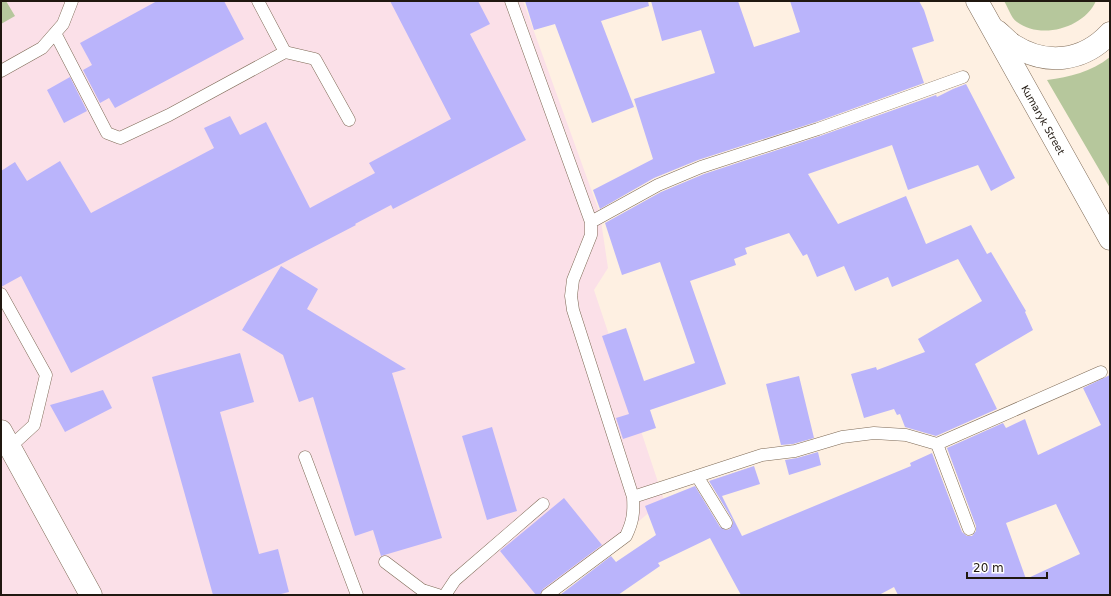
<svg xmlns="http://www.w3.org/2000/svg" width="1111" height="596" font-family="'DejaVu Sans',sans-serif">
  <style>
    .industrial { fill: #fbe0e8 }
    .green { fill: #b6c79c }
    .building { fill: #bab4fb; fill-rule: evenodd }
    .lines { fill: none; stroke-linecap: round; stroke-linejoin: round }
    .lane-casing { stroke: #7e6a56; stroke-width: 13 }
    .street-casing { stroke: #7e6a56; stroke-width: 23 }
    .primary-casing { stroke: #7e6a56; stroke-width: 23 }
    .lane { stroke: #fff; stroke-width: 12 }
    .street { stroke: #fff; stroke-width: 22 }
    .primary { stroke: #fff; stroke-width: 22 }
    .labels { text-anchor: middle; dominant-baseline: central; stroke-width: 3.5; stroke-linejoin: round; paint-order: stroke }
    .street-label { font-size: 10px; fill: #201810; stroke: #fff }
  </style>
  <rect width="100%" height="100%" fill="#fef0e2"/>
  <path class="industrial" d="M1,1h522l77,213 8,54 -14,22 70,210 -113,95h-550z"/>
  <path class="green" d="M1,1h5l9,15 -14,8z
    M1004,1h92c-12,27 -55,39 -79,21 -6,-4 -9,-15 -13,-21z
    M1110,57v131l-63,-108c23,-3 44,-8 63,-23z"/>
  <path class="building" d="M157,1h67l20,38 -129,69 -6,-10 -9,5 -17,-33 9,-5 -12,-22z
    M390,1h88l12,23 -20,10 56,106 -133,69 -2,-4 -36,19 1,1 -285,148 -50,-97 -20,11v-116l14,-9 12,19 33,-20 31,52 123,-65 -10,-20 26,-12 10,19 26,-13 44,86 65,-35 -6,-10 82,-44z
    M525,1h123l1,5 -48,15 33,86 -42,16 -37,-99 -21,6z
    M651,1h87l16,46 46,-15 -10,-31h129l5,9 10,31 -22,7 12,35 -108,39 -118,38 -44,18 -54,31 -7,-19 60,-31 -19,-60 81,-26 -14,-43 -39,11z
    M70,77l17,34 -23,12 -17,-33z
    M966,84l49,94 -24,13 -13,-26 -70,25 -16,-45 -84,29 30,50 68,-28 20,48 45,-19 16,29 4,-2 35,59 -1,1 8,18 -58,34 22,45 -61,27 -31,-9 -5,-13 -3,1 -3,-6 -30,9 -13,-44 25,-7 1,3 48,-18 -7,-13 64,-38 -24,-42 -66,28 -4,-10 -33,14 -11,-25 -27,11 -10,-23 -4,2 -14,-23 -44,15 2,6 -13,5 2,6 -46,16 36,103 -76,26 6,18 -33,11 -7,-21 13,-4 -27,-78 24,-8 18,53 51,-18 -35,-101 -38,13 -17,-52 56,-31 43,-18 116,-38 116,-41 1,2 16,-8z
    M281,266l37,23 -11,20 99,60 -14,4 50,165 -61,18 -8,-26 -18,6 -42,-139 -14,5 -16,-47 -41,-25z
    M240,353l14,49 -34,10 39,142 19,-5 11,43 -12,3h-64l-61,-218z
    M1110,375v220h-212l-4,-8 -15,8h-138l-31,-57 -52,25 2,3 -42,29h-58l51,-39 5,6 40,-27 -11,-29 50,-20 25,41 6,3 4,-1 3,-6 -1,-4 -23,-38 45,-15 6,18 -38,12 20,40 169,-70 -1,-3 22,-10 30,79 5,4h5l4,-5v-5l-29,-78 56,-25 3,5 19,-9 13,36 63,-30 -18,-37zM1056,504l24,50 -54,25 -20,-56z
    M799,376l15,62 -21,6 -12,1 -15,-61z
    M103,390l9,18 -47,24 -15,-27z
    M492,427l25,84 -30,9 -25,-84z
    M818,452l3,13 -32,10 -4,-15 12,-2z
    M564,498l38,47 -59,44 -3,6h-4l-36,-44z"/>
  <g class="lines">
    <g class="lane-casing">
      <path id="lane" d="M258,1l27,51 30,7 34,61
        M511,1l80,221v13l-18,45 -2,16 2,14 60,187c1,16 0,24 -7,39l-79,59
        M55,33l52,100 13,5 49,-23 116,-63
        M1,71l41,-23 21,-24 9,-23
        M591,222l67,-37 43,-18 117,-38 145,-52
        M1,294l45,81 -12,50 -24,22
        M937,444l32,85
        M305,457l52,138
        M697,476l29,47
        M633,497l129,-42 33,-4 47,-14 32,-4 32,2 31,9 164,-72
        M385,562l37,28 16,5
        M445,595l10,-15 88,-76"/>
    </g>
    <g class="street-casing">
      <path id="street" d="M1,431l90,164"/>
    </g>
    <g class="primary-casing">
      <g id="primary">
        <path id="s1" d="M977,1l133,238"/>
        <path d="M997,31c5,4 10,10 16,14 33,21 70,17 97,-12"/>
      </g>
    </g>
    <use href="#lane" class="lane"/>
    <use href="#street" class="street"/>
    <use href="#primary" class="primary"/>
  </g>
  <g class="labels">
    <g class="street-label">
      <text stroke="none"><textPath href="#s1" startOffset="136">Kumaryk Street</textPath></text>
    </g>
  </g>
  <rect width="1111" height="596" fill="none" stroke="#201810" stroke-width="4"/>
  <path d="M967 572v6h80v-6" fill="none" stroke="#201810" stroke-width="2"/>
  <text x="973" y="572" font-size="12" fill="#201810" stroke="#ffffff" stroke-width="3" paint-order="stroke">20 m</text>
</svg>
